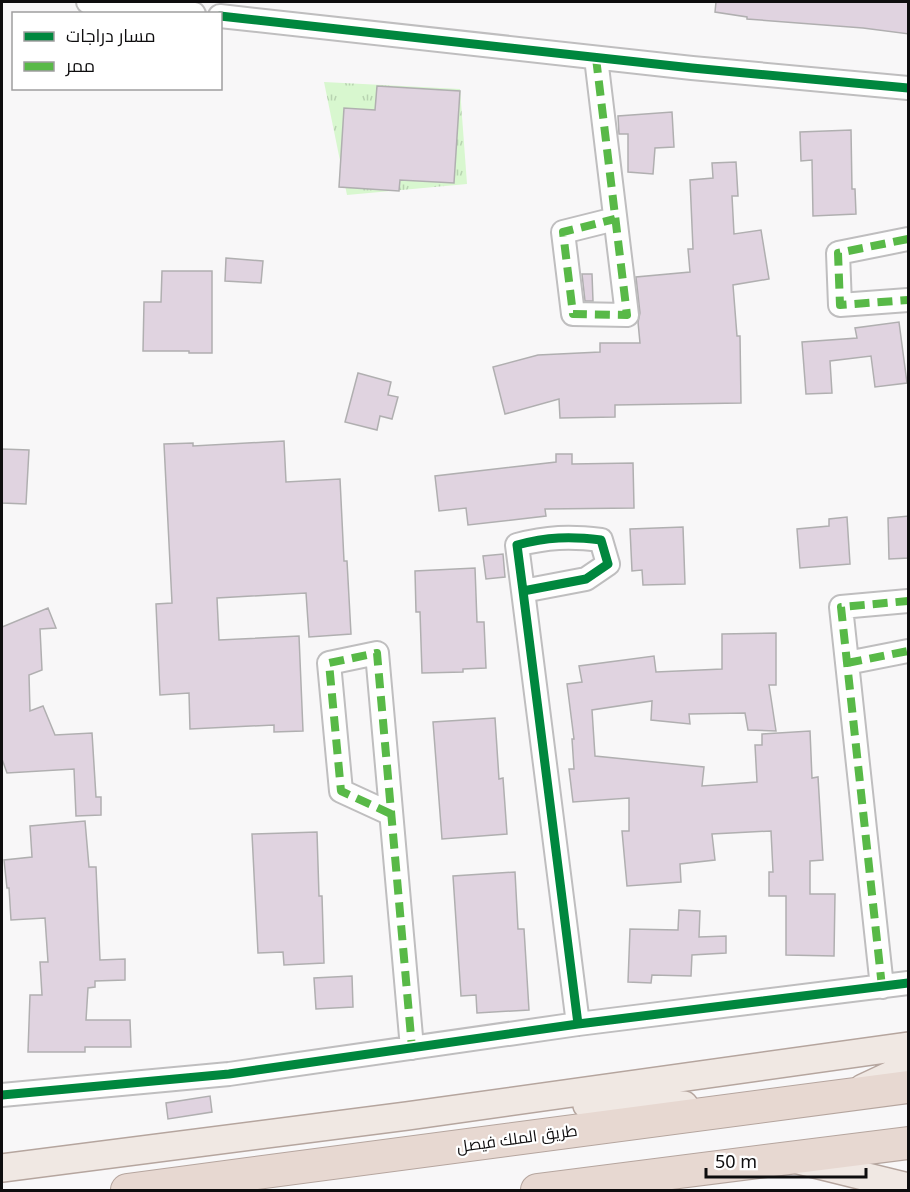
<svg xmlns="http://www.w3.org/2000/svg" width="910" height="1192" font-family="'Noto Sans',Cairo,sans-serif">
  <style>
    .park { fill: url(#park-tufts) }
    .building { fill: #e0d3e0; stroke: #b0afb0; stroke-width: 1.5 }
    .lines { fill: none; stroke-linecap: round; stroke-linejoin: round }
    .minor-casing { stroke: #bfbebf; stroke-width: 26 }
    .major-casing { stroke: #b5a59e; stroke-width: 30 }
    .highway-casing { stroke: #b5a59e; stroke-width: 34 }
    .minor { stroke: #fefefe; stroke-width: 22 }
    .major { stroke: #f0e8e3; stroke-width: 27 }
    .highway { stroke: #e7d8d1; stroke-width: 32 }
    .quiet { stroke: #58b947; stroke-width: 8; stroke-dasharray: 15 8; stroke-linecap: butt }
    .cycleway-casing { stroke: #fff; stroke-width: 13 }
    .cycleway { stroke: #00873e; stroke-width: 9 }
    .labels { text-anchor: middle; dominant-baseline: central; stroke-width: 4.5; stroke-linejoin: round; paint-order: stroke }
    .street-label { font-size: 16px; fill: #0e0d0e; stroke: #fff }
  </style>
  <defs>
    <pattern id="park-tufts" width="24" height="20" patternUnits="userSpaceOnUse" patternTransform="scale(1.5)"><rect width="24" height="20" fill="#d8f7cf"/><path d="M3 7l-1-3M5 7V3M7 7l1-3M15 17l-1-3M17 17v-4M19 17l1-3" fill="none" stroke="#b8d3b1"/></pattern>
  </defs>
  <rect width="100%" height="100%" fill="#f8f7f8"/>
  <path class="park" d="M324,82l136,7 7,95 -120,11z"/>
  <path class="building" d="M716,2h193v32l-46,-6 -116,-9v-2l-32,-5z
    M377,86l83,5 -6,92 -54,-3 -1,11 -60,-4 5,-79 31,2z
    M672,112l2,35 -19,1 -2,26 -25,-2v-38h-9l-1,-18z
    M851,130l1,59h3l1,25 -43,2 -1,-56 -11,1 -1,-29z
    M736,162l2,34h-6l2,38 27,-4 8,49 -36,6 4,51h3l1,67 -126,2v12l-55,1 -1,-19 -54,15 -12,-47 45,-12 62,-3v-9h40l-2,-21 2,-9 -4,-36 54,-5 -2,-23h5l-3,-69 23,-2 -1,-15z
    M226,258l37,3 -2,22 -36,-2z
    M162,271h50v82h-23v-2h-46l1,-49h17z
    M582,274h10l1,27h-8z
    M899,322l8,61 -32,4 -4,-31 -41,5 2,32 -26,1 -4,-52 55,-4 -2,-10z
    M358,373l33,9 -3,13 10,2 -6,22 -12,-3 -3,14 -32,-8z
    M284,441l2,41 54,-3 4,82h3l4,73 -42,3 -3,-44 -89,5 2,42 80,-4 4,95 -29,1v-7l-84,4 -1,-36 -29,2 -4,-91 16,-1 -8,-159 29,-1v3z
    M2,449l27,1 -3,54 -24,-1z
    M556,454h16v10l61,-1 1,45 -89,1 1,7 -78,9 -2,-17 -27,3 -4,-35 121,-14z
    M909,516v42l-20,1 -1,-41z
    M847,517l3,47 -50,4 -3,-39 32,-3v-7z
    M683,527l2,57 -42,1 -1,-15 -10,1 -2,-42z
    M503,554l2,23 -19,2 -3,-23z
    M475,568l2,54h7l2,46 -23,1v3l-41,1 -2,-61h-4l-1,-41z
    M48,608l8,20 -16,1 2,41 -13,5 1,36 13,-5 12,29 37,-2 4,64h5v18l-25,1 -2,-47 -67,4 -5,-14v-132z
    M776,633v52h-7l7,46 -28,-1 -3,-17 -56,1 1,10 -39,-4 1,-19 -60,9 3,46 109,11 -2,19 55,-4 -2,-37h7v-11l48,-3 2,47 6,-1 5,83 -13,1v33h25l-1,62 -48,-1v-59h-17v-24h4l-2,-41 -59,3 3,26 -35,4 1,18 -54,4 -5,-55h7v-33l-56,4 -4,-33h5l-2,-30h2l-7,-55 15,-2 -3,-16 75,-10 2,16 66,-3v-35z
    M495,718l4,61 4,-1 4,56 -65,5 -9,-117z
    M85,821l4,46h7l4,93 25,-1v21l-30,1v6l-7,1 -2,32h44l1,27h-46v5h-57l2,-57h12l-2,-33h8l-3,-44 -34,2 -2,-32h-2l-3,-28 28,-3 -2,-31z
    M317,832l2,64h3l2,67 -40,2 -1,-13 -25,1 -6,-119z
    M515,872l3,57h6l5,81 -52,3 -1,-18 -15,1 -8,-120z
    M679,910l21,1 -1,26 27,-1v17l-34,2 -1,21 -39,-1 -1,8 -23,-1 2,-53 48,1z
    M352,976l1,31 -37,2 -2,-31z
    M210,1096l2,16 -44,7 -2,-16z"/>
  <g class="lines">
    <g class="minor-casing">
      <path id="minor" d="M88,2l106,12
        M220,16l472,52 216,20
        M596,58l31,257 -54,-1 -10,-82 52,-13
        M908,239l-70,14 2,52 68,-5
        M523,591l63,-12 22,-15 -7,-24c-31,-4 -54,-3 -84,5l6,46 55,433
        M847,663l61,-12
        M391,814l-50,-23 -12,-128 48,-10 35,395
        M882,987l-41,-380 67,-6
        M2,1095l227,-21 349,-50 330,-41"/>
    </g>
    <g class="major-casing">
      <path id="major" d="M863,1088l45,-21
        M587,1105h97
        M798,1160l110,27
        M2,1168l405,-52 501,-70"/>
    </g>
    <g class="highway-casing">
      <path id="highway" d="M127,1190l781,-103
        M537,1190l371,-47"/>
    </g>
    <use href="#minor" class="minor"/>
    <use href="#major" class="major"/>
    <use href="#highway" class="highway"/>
    <path class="quiet" d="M596,58l31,257 -54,-1 -10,-82 52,-13
      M908,239l-70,14 2,52 68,-5
      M847,663l61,-12
      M391,814l-50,-23 -12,-128 48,-10 35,395
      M882,987l-41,-380 67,-6"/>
    <g class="cycleway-casing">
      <path id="cycleway" d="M220,16l472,52 216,20
        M523,591l63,-12 22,-15 -7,-24c-31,-4 -54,-3 -84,5l6,46 55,433
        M2,1095l227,-21 349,-50 330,-41"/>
    </g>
    <use href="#cycleway" class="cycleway"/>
  </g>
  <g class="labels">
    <g class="street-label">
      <text transform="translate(517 1138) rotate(-8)">طريق الملك فيصل</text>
    </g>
  </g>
  <rect width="910" height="1192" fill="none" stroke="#0e0d0e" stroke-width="6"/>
  <rect x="12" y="12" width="210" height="78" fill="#ffffff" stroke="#9f9e9f" stroke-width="1.5"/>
  <rect x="24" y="32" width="30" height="9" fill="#00873e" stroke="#9f9e9f" stroke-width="1.5"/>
  <text x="66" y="42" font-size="18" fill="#0e0d0e">مسار دراجات</text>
  <rect x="24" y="62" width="30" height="9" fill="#58b947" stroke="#9f9e9f" stroke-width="1.5"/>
  <text x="66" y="72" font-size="18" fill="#0e0d0e">ممر</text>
  <path d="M706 1168v9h160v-9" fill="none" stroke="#0e0d0e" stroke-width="3"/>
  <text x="715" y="1168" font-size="18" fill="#0e0d0e" stroke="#ffffff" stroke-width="4.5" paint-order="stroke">50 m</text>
</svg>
